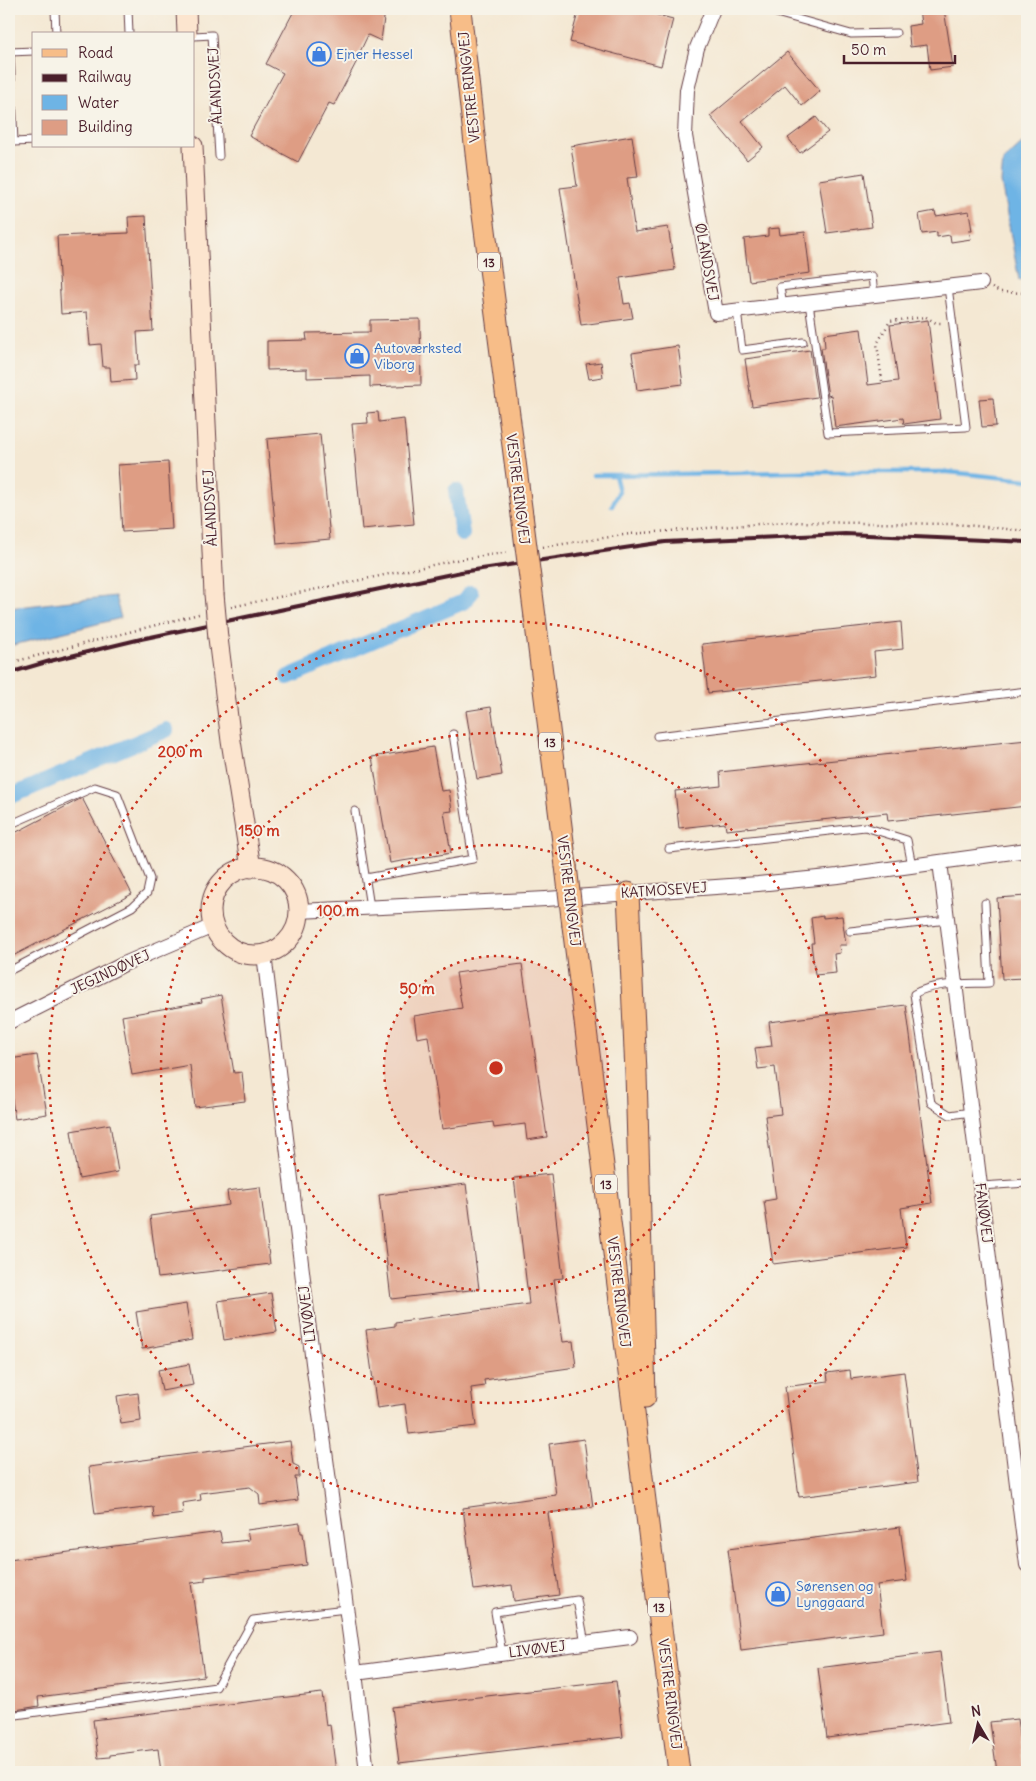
<svg xmlns="http://www.w3.org/2000/svg" width="1036" height="1781" font-family="Delius,sans-serif">
  <style>
    .water { fill: #6eb4e5; stroke: #5c6a88 }
    .lines { fill: none; stroke-linecap: round; stroke-linejoin: round }
    .stream { stroke: #6eb4e5; stroke-width: 4.5 }
    .canal { stroke: #6eb4e5; stroke-width: 16 }
    .building { fill: #de9d84 }
    .lane-casing { stroke: #643d44; stroke-width: 9 }
    .street-casing { stroke: #643d44; stroke-width: 16 }
    .secondary-casing { stroke: #643d44; stroke-width: 21 }
    .primary-casing { stroke: #643d44; stroke-width: 23 }
    .path { stroke: #643d44; stroke-width: 2.5; stroke-dasharray: 1 4; stroke-linecap: butt }
    .lane { stroke: #fff; stroke-width: 7 }
    .street { stroke: #fff; stroke-width: 14 }
    .secondary { stroke: #fce5cf; stroke-width: 19 }
    .primary { stroke: #f7bd88; stroke-width: 21 }
    .rail { stroke: #4a1f2b; stroke-width: 4 }
    .secondary-bridge-casing { stroke: #643d44; stroke-width: 21; stroke-linecap: butt }
    .primary-bridge-casing { stroke: #643d44; stroke-width: 23; stroke-linecap: butt }
    .secondary-bridge { stroke: #fce5cf; stroke-width: 19 }
    .primary-bridge { stroke: #f7bd88; stroke-width: 21 }
    .ring { fill: none; stroke: #c8321e; stroke-width: 2.5; stroke-dasharray: 2.5 5 }
    .labels { text-anchor: middle; dominant-baseline: central; stroke-width: 4; stroke-linejoin: round; paint-order: stroke }
    .shield { fill: #f7f3e8; stroke: #7e5f64; stroke-width: 1 }
    .shield-label { font-size: 12px; font-weight: bold; fill: #4a1f2b }
    .shop-label { font-size: 14px; fill: #366cbe; stroke: #f7f3e8; text-anchor: start }
    .street-label { font-size: 14px; fill: #4a1f2b; stroke: #f7f3e8 }
    .centre { fill: #c8321e; stroke: #f7f3e8; stroke-width: 2.5 }
    .ring-label { font-size: 15px; text-anchor: middle; font-weight: bold; fill: #c8321e; stroke: #f7f3e8; stroke-width: 4; stroke-linejoin: round; paint-order: stroke }
  </style>
  <rect width="100%" height="100%" fill="#f7f3e8"/>
  <filter id="ink" filterUnits="userSpaceOnUse"><feTurbulence type="fractalNoise" baseFrequency=".02" numOctaves="2"/><feDisplacementMap in="SourceGraphic" scale="10" xChannelSelector="R" yChannelSelector="G"/><feConvolveMatrix kernelMatrix="1 2 1 2 8 2 1 2 1" color-interpolation-filters="sRGB"/></filter>
  <filter id="wash" filterUnits="userSpaceOnUse"><feTurbulence type="fractalNoise" baseFrequency=".0096" numOctaves="4" result="noise"/><feDisplacementMap in="SourceGraphic" scale="20" xChannelSelector="R" yChannelSelector="G"/><feGaussianBlur stdDeviation="1.12" result="paint"/><feColorMatrix in="noise" values="0 0 0 0 0 0 0 0 0 0 0 0 0 0 0 0 0 1.4 0 .05"/><feComposite in="paint" operator="in"/></filter>
  <g filter="url(#wash)">
    <rect width="100%" height="100%" fill="#f4e8d3"/>
    <path class="water" d="M1027,142v138h-8l-18,-98 2,-21 20,-18z
      M115,596l6,22 -112,28v-38z"/>
    <g class="lines">
      <path class="stream" d="M593,475h22l4,16 -7,15
        M615,475l177,-3h156l79,8"/>
      <path class="canal" d="M456,491l6,43
        M288,677l175,-75 8,-9
        M9,797l157,-67"/>
    </g>
    <g id="blocks">
      <path class="building" d="M295,9h86l3,9 -3,23 -13,-6 -10,21 1,1 -25,48 -5,-2 -31,59 -49,-26 34,-63 -17,-9z
        M579,9h55l39,10 -12,47 -91,-24z
        M919,9h25l9,58 -23,3 -3,-25 -17,2 -2,-21 13,-2z
        M787,52l33,39 -18,15 -17,-21 -43,36 21,26 -16,13 -37,-44z
        M816,117l12,15 -28,21 -12,-15z
        M632,136l6,41 -11,1 8,54 33,-5 7,43 -55,8 4,26 6,-1 3,15 -52,7 -21,-137 17,-2 -6,-40z
        M864,173l8,54 -45,6 -8,-53z
        M935,211l1,5 33,-5 3,20h-3l2,8 -20,3 -1,-7 -13,2v-5l-15,2 -3,-20z
        M146,216l7,115 -16,1 2,33h-5l1,15 -24,2 -1,-15h-7l-2,-23 -11,1 -3,-33 -26,2 -4,-78 72,-3 -1,-16z
        M779,228l1,7 25,-3 5,41 -61,8 -5,-42 24,-3v-7z
        M420,319l1,66 -51,2v-11l-63,2v-9l-40,1v-29l40,-1 -1,-7 64,-1v-12z
        M928,320l12,99 -36,5 -1,-6 -68,9 -4,-32 -3,1 -7,-48h4l-1,-14 37,-5 7,56 30,-4 -8,-56z
        M678,346l5,38 -46,6 -5,-37z
        M810,350l7,47 -65,9 -7,-47z
        M601,362l2,15 -14,2 -3,-15z
        M993,398l3,28 -14,1 -3,-28z
        M378,412l1,10 25,-3 10,105 -52,5 -10,-105 16,-1 -1,-10z
        M320,434l10,105 -53,5 -10,-105z
        M168,462l4,67 -50,3 -4,-67z
        M901,622l2,27 -29,3 2,23 -168,18 -6,-49z
        M491,707l11,68 -25,4 -11,-68z
        M1027,740v66l-139,15 -1,-8 -161,17 -1,-7 -46,5 -4,-37 46,-5 -1,-14z
        M433,747l8,44 8,-1 3,21 -8,1 7,41 -61,10 -18,-106z
        M82,798l50,96 -123,64v-122z
        M1027,896v62h-3l1,20 -23,1 -5,-81z
        M823,916v2l19,-2 4,29h-7l1,8 -6,1 2,19 -21,2 -4,-32h3l-3,-25z
        M522,964l25,173 -20,3 -2,-16 -31,4 -1,-6 -51,7 -14,-93 -11,2 -3,-22 48,-8 -6,-35z
        M221,995l13,78 8,-1 3,29 -50,6 -5,-42 -58,10 -10,-59 80,-14 -1,-3z
        M906,1005l26,198 -31,5 5,39 -133,17 -9,-63 12,-2 -11,-83 16,-2 -6,-47 -17,2 -3,-21 17,-2 -3,-24z
        M37,1055l10,59 -32,5 -6,-38v-22z
        M110,1124l8,48 -39,7 -8,-48z
        M551,1174l12,104 -9,1 9,63 10,-1 3,26 -92,13 1,6 -14,2 5,38 -67,8 -4,-30 -28,4 -11,-78 29,-4v-4l134,-18 -15,-126z
        M466,1184l13,105 -88,10 -12,-104z
        M260,1187l10,77 -112,14 -8,-62 79,-11 -2,-14z
        M271,1293l6,39 -53,8 -6,-39z
        M186,1304l6,36 -50,9 -6,-37z
        M189,1364l4,21 -31,6 -4,-21z
        M850,1370l1,9 53,-7 14,110 -119,15 -14,-110 43,-6 -1,-8z
        M138,1393l3,28 -20,3 -4,-28z
        M584,1439l9,68 -45,6 11,82 -45,6 -2,-16 -38,5 -11,-82 93,-13 -7,-51z
        M290,1441l3,23 6,3v10h-4l3,23 -38,5 -1,-11 -9,-7 -50,6 1,7 -19,3 1,11 -29,4 -1,-11 -58,7 -6,-47z
        M300,1523l1,10h2l4,32 -102,12v4l-14,2 13,93 -166,21 1,9 -30,5v-151l211,-28 2,11 27,-3 -2,-10z
        M900,1527l7,54 -30,4 6,47 -142,18 -13,-101z
        M940,1652l9,70 -122,16 -9,-70z
        M616,1681l7,56 -224,26 -7,-56z
        M322,1693l4,33 4,-1 6,47h-175l-3,-23 -48,6v2l-12,1 -5,-38z
        M1017,1719l7,53h-27l-7,-50z"/>
    </g>
  </g>
  <g filter="url(#ink)">
    <use href="#blocks" fill-opacity="0" stroke="#643d44" stroke-width="1"/>
    <g class="lines">
      <g class="lane-casing">
        <path id="lane" d="M55,9l1,25
          M128,9l1,25
          M762,9l89,25 45,-1
          M194,36l18,-1 7,121
          M34,51l-24,1 4,90 20,-1
          M809,303l19,130 138,-6 -18,-140
          M783,306l-3,-19 92,-11 2,19
          M737,311l5,39 61,-8
          M657,736l370,-45
          M355,811l15,96
          M9,825l86,-38 22,7 33,85 -3,14 -15,14 -123,64
          M669,849l196,-22 42,13 5,26
          M366,878l107,-19 -20,-125
          M850,931l98,-11
          M971,1112l-21,3 -19,-12 -17,-109c19,-12 54,-10 75,-11l-4,-80
          M981,1186l46,-3
          M502,1653l-7,-41 82,-12 8,43
          M9,1716l207,-29 37,-67 93,-11"/>
      </g>
      <g class="street-casing">
        <path id="street" d="M713,9l-16,39 -10,42 -2,46 31,177 265,-30
          M940,862l87,703
          M299,911l247,-12 212,-15 80,-8 189,-26
          M264,954l49,409 42,310 12,99
          M9,1022l115,-58 89,-38
          M355,1673l275,-36"/>
      </g>
      <g class="secondary-casing">
        <path id="secondary" d="M186,9l1,25
          M193,146l21,448
          M218,638l13,103 20,127
          M211 911a44 44 0 1 1 88 0a44 44 0 1 1-88 0Z"/>
      </g>
      <g class="primary-casing">
        <path id="primary" d="M460,9l22,198 40,308
          M535,617l31,249
          M628,893l8,180 9,324
          M573,926l106,846"/>
      </g>
      <path class="path" d="M992,288l8,4 27,1
        M882,381l-5,-37 13,-23 36,-4 10,6h5
        M543,547l87,-13 155,-12 170,2 72,7
        M231,607l230,-48 49,-7
        M9,663l190,-49"/>
      <use href="#lane" class="lane"/>
      <use href="#street" class="street"/>
      <use href="#secondary" class="secondary"/>
      <use href="#primary" class="primary"/>
      <path class="rail" d="M9,673l41,-12 91,-22 320,-67 204,-30 180,-8 182,8"/>
      <g class="secondary-bridge-casing">
        <path id="secondary-bridge" d="M214,594l4,44"/>
      </g>
      <g class="primary-bridge-casing">
        <path id="primary-bridge" d="M522,515l13,102
          M566,866l7,60"/>
      </g>
      <use href="#secondary-bridge" class="secondary-bridge"/>
      <use href="#primary-bridge" class="primary-bridge"/>
    </g>
  </g>
  <circle cx="496" cy="1068" r="112" fill="#c8321e" fill-opacity=".12"/>
  <g class="ring">
    <circle cx="496" cy="1068" r="112"/>
    <circle cx="496" cy="1068" r="223"/>
    <circle cx="496" cy="1068" r="335"/>
    <circle cx="496" cy="1068" r="447"/>
  </g>
  <defs>
    <g id="shop-ring" transform="scale(1.25)"><circle r="9.5" fill="#f7f3e8" stroke="#3f7fe0" stroke-width="1.5"/><path d="M-5-2.5h2.3a2.7 3.5 0 0 1 5.4 0H5L5.5 6h-11ZM-1.5-2.5h3a1.5 2.3 0 0 0-3 0Z" fill="#3f7fe0"/></g>
  </defs>
  <g fill-rule="evenodd">
    <use href="#shop-ring" x="319" y="54"/>
    <use href="#shop-ring" x="357" y="356"/>
    <use href="#shop-ring" x="778" y="1594"/>
  </g>
  <g class="labels">
    <g class="shield">
      <rect x="478" y="252.5" width="22" height="19" rx="4"/>
      <rect x="539" y="732.5" width="22" height="19" rx="4"/>
      <rect x="595" y="1174.5" width="22" height="19" rx="4"/>
      <rect x="648" y="1597.5" width="22" height="19" rx="4"/>
    </g>
    <g class="shield-label">
      <text x="489" y="262">13</text>
      <text x="550" y="742">13</text>
      <text x="606" y="1184">13</text>
      <text x="659" y="1607">13</text>
    </g>
    <g class="shop-label">
      <text x="336" y="54">Ejner Hessel</text>
      <text x="374" y="348">Autoværksted<tspan x="374" dy="16">Viborg</tspan></text>
      <text x="796" y="1586">Sørensen og<tspan x="796" dy="16">Lynggaard</tspan></text>
    </g>
    <g class="street-label">
      <text transform="translate(215 86) rotate(-93)">ÅLANDSVEJ</text>
      <text transform="translate(469 87) rotate(-96)">VESTRE RINGVEJ</text>
      <text transform="translate(707 262) rotate(80)">ØLANDSVEJ</text>
      <text transform="translate(518 489) rotate(83)">VESTRE RINGVEJ</text>
      <text transform="translate(210 508) rotate(-93)">ÅLANDSVEJ</text>
      <text transform="translate(664 890) rotate(-4)">KATMOSEVEJ</text>
      <text transform="translate(569 891) rotate(83)">VESTRE RINGVEJ</text>
      <text transform="translate(110 972) rotate(-25)">JEGINDØVEJ</text>
      <text transform="translate(984 1213) rotate(83)">FANØVEJ</text>
      <text transform="translate(619 1292) rotate(83)">VESTRE RINGVEJ</text>
      <text transform="translate(307 1314) rotate(-97)">LIVØVEJ</text>
      <text transform="translate(537 1649) rotate(-7)">LIVØVEJ</text>
      <text transform="translate(670 1694) rotate(83)">VESTRE RINGVEJ</text>
    </g>
  </g>
  <circle cx="496" cy="1068" r="8" class="centre"/>
  <g class="ring-label">
    <text x="180" y="757">200 m</text>
    <text x="259" y="836">150 m</text>
    <text x="338" y="916">100 m</text>
    <text x="417" y="994">50 m</text>
  </g>
  <rect width="1036" height="1781" fill="none" stroke="#f7f3e8" stroke-width="30"/>
  <rect x="32" y="32" width="162" height="115" fill="#f7f3e8" stroke="#b29e9c"/>
  <rect x="42" y="49" width="25" height="8" fill="#f7bd88" stroke="#b29e9c"/>
  <text x="78" y="58" font-size="15" fill="#4a1f2b">Road</text>
  <rect x="42" y="74" width="25" height="8" fill="#4a1f2b" stroke="#b29e9c"/>
  <text x="78" y="82" font-size="15" fill="#4a1f2b">Railway</text>
  <rect x="42" y="95" width="25" height="15" fill="#6eb4e5" stroke="#b29e9c"/>
  <text x="78" y="108" font-size="15" fill="#4a1f2b">Water</text>
  <rect x="42" y="120" width="25" height="15" fill="#de9d84" stroke="#b29e9c"/>
  <text x="78" y="132" font-size="15" fill="#4a1f2b">Building</text>
  <g transform="translate(978 1724) rotate(351)" stroke="#f7f3e8" stroke-width="4" paint-order="stroke">
  <path d="M0-4L9 19L0 12L-9 19Z" fill="#4a1f2b"/>
  <text y="-8" font-size="14" font-weight="bold" text-anchor="middle" fill="#4a1f2b">N</text>
  </g>
  <path d="M844 55v8h111v-8" fill="none" stroke="#4a1f2b" stroke-width="2.5"/>
  <text x="851" y="55" font-size="15" fill="#4a1f2b" stroke="#f7f3e8" stroke-width="4" paint-order="stroke">50 m</text>
</svg>
